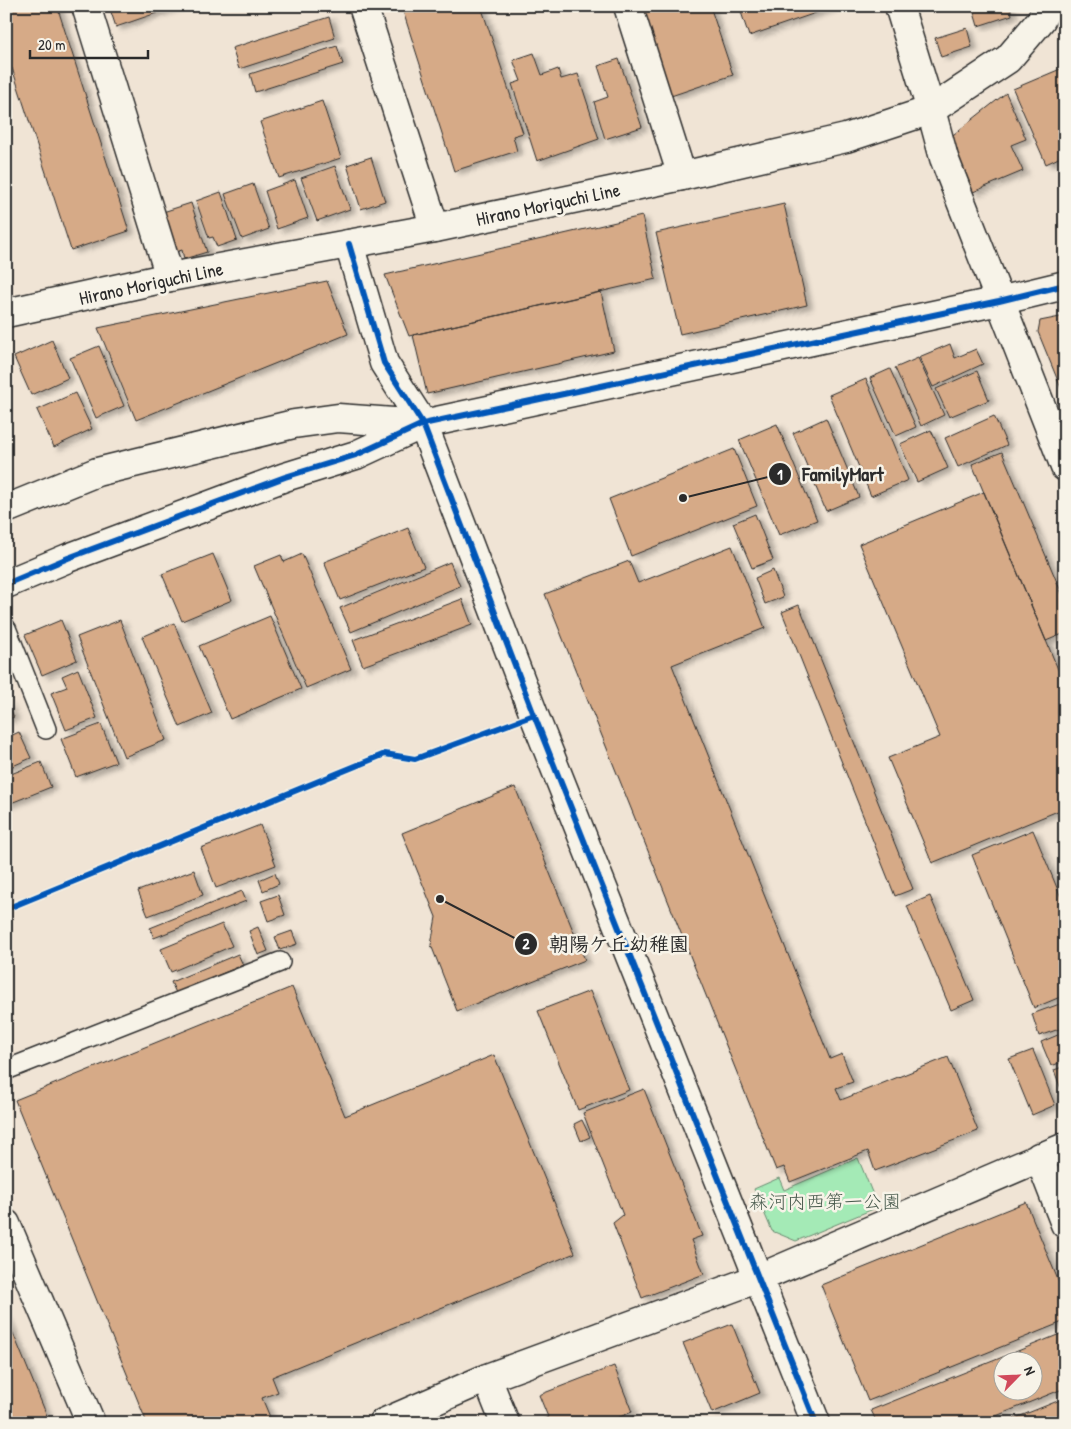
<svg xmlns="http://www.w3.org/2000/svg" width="1071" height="1429" font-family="'Patrick Hand','Klee One',sans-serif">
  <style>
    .green { fill: #a4eab6; stroke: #688a70 }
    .building { fill: #d6aa87; stroke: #2b2b2b; fill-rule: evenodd; filter: url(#shadow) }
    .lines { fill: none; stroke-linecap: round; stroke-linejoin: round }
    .service-casing { stroke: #2b2b2b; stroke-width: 22 }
    .minor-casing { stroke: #2b2b2b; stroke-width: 31 }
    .secondary-casing { stroke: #2b2b2b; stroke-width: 31 }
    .service { stroke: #f7f3e8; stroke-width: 19 }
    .minor { stroke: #f7f3e8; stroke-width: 28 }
    .secondary { stroke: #f7f3e8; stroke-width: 28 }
    .cycleway-casing { stroke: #f7f3e8; stroke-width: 9 }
    .cycleway { stroke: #0057b8; stroke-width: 6 }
    .labels { text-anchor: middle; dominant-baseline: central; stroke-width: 5; stroke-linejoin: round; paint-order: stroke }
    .street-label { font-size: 19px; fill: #2b2b2b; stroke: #f7f3e8 }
    .park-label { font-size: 19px; fill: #495b4e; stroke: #f7f3e8 }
    .leader { fill: none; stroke: #2b2b2b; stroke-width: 2 }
    .callout-dot { fill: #2b2b2b; stroke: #f7f3e8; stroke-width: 2 }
    .mark-label { font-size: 15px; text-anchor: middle; font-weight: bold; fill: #fff }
    .callout-label { font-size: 20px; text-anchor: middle; font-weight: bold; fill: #2b2b2b; stroke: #f7f3e8; stroke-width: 5; stroke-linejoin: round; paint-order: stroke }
  </style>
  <defs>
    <filter id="shadow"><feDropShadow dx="5.5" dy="3" stdDeviation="2.5" flood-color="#0004"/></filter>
  </defs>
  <rect width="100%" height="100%" fill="#f0e4d5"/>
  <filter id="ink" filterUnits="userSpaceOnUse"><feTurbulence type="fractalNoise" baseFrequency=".02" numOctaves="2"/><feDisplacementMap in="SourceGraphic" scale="10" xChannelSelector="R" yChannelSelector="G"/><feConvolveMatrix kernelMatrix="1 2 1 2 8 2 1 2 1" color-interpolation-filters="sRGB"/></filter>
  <g filter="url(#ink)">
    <path class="green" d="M858,1158l20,49 -82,34 -24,-10 -18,-42 25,-11 5,12z"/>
    <path class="building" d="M6,6h51l72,225 -58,19 -59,-182 -6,-1z
      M109,6h68l-61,21z
      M408,6h73l42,127 -10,3 4,15 -63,20 -52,-163z
      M644,6h66l23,69 -62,21 -30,-89z
      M739,6h97l-87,30z
      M972,6h38l2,9 -34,11z
      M329,17l6,21 -96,31 -7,-21z
      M967,28l5,19 -31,10 -6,-19z
      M337,46l6,18 -88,28 -5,-18z
      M534,53l8,22 16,-6 3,10 17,-5 21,65 -62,22 -25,-77 9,-3 -8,-21z
      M619,59l23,68 -37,12 -11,-37 14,-5 -10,-31z
      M1065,67v88l-19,9 -33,-75z
      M1006,93l20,46 -15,6 12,26 -50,21 -24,-54z
      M322,101l19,57 -62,20 -19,-56z
      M371,157l14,44 -24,8 -14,-44z
      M335,166l15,43 -33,12 -16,-43z
      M295,180l13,38 -31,11 -12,-38z
      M253,184l16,45 -27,10 -17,-45z
      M221,192l16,48 -20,7 -4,-10 -4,1 -13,-37z
      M191,203l16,49 -23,7 -2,-9 -6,2 -13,-40z
      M784,204l23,101 -127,29 -24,-101z
      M642,216l14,63 -243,56 -4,1 -24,-61z
      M327,281l21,53 -212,86 -38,-92z
      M601,292l13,59 -187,43 -14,-59z
      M1065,316v82l-27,-66 2,-11z
      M52,340l16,38 -37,17 -17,-38z
      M950,344l5,14 21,-9 7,15 -50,23 -14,-30z
      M99,346l25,60 -28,12 -26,-60z
      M918,358l26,57 -23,11 -26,-58z
      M890,369l26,58 -20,9 -26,-58z
      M977,371l12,29 -40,17 -13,-28z
      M866,379l42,101 -37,16 -42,-101z
      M75,393l17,36 -38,18 -17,-37z
      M994,416l13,29 -49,22 -13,-29z
      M826,418l33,79 -33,14 -33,-78z
      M777,424l40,96 -38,15 -40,-95z
      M931,430l17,38 -31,14 -17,-38z
      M734,449l23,57 -126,50 -22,-57z
      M1002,452l63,149v32l-19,8 -74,-177z
      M984,492l81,194v122l-133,55 -44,-105 52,-21 -81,-193z
      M755,514l18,46 -21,8 -19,-45z
      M408,528l16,39 -84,33 -16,-38z
      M732,546l33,82 -93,37 158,394 12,-5 11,28 -17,6 5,12 107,-43 30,74 -103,40 -7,-20 -78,31 -6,-15 -8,3 -231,-576 84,-33 9,22z
      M213,554l19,46 -50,21 -20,-47z
      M302,554l49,115 -45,19 -52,-122 27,-11 3,7z
      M450,562l10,24 -109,46 -11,-24z
      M773,570l10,27 -18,7 -10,-26z
      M462,599l10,26 -109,41 -10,-26z
      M799,605l114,284 -18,7 -113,-284z
      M270,616l31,73 -71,30 -31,-73z
      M61,620l16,40 -35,15 -17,-40z
      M120,620l46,120 -42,17 -47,-120z
      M174,623l38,90 -32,14 -38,-90z
      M78,669l19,49 -31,12 -15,-37 16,-6 -5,-11z
      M6,701l8,16 -8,3z
      M101,724l15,38 -40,15 -15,-38z
      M19,732l12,26 -25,11v-31z
      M41,762l10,25 -45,18v-29z
      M515,787l70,173 -128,51 -26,-66 5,-28 -34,-84z
      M260,825l16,40 -60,23 -15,-40z
      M1033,830l32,77v88l-31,13 -62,-153z
      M194,870l9,25 -55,21 -10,-25z
      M275,873l4,11 -16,7 -4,-11z
      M242,891l4,10 -92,37 -4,-10z
      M278,895l7,20 -17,6 -7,-20z
      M930,896l44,104 -23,10 -44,-104z
      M222,924l10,22 -61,26 -10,-23z
      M258,927l10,24 -10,4 -9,-24z
      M292,931l5,13 -17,6 -5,-13z
      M238,954l5,11 -67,28 -5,-11z
      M292,987l53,129 149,-61 81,198 -303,124 6,15 -16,6 8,19 -13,6h-110l-132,-323z
      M590,991l39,99 -51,20 -40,-99z
      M1065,1002v25l-26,9 -7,-22z
      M1065,1032v29l-14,5 -10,-24z
      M1033,1050l22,55 -23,10 -23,-56z
      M1065,1066v25l-3,1 -8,-22z
      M644,1089l58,147 -11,4 13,34 -62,24 -29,-75 10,-8 -40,-102z
      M582,1120l8,17 -9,4 -7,-17z
      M1026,1202l39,95v24l-197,80 -47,-116z
      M6,1316l44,107h-44z
      M732,1324l28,69 -48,20 -29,-70z
      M1065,1332v56l-86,35h-102l-6,-13zM1004,1362h30v30h-30z
      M614,1366l18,46 -27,11h-69l12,-6 -9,-22z
      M1065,1398v25h-62z
      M634,1416l3,7h-20z"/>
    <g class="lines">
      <g class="service-casing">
        <path id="service" d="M6,628l40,101
          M6,1070l274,-108"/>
      </g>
      <g class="minor-casing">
        <path id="minor" d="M86,6l84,271
          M363,6l72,222
          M628,6l54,170
          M899,6l32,104 13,48 121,309
          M349,244l35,119 39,61 111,291 282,708
          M6,509l91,-37 197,-48 44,-6 83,6
          M6,584l62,-26 217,-81 71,-22 67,-31 576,-123 66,-16
          M1039,1157l26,67
          M6,1224l85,199
          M487,1378l18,45
          M383,1423l104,-45 272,-100 306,-131"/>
      </g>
      <g class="secondary-casing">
        <path id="secondary" d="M6,313l164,-36 265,-49 247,-52 164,-38 85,-28 77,-51 33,-39 7,-14"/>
      </g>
      <use href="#service" class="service"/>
      <use href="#minor" class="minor"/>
      <use href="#secondary" class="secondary"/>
      <g class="cycleway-casing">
        <path id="cycleway" d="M349,244l35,119 39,61 111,291 282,708
          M6,584l62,-26 217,-81 71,-22 67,-31 576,-123 66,-16
          M6,909l379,-155 30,5 119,-44"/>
      </g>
      <use href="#cycleway" class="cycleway"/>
    </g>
  </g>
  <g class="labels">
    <g class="street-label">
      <text transform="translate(548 204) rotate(-12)">Hirano Moriguchi Line</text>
      <text transform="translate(151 283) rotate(-12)">Hirano Moriguchi Line</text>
    </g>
    <g class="park-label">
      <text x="825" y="1201">森河内西第一公園</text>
    </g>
  </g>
  <path class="leader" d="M683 498L780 474M440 899L526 944"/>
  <g class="callout-dot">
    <circle cx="683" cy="498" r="5"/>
    <circle cx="440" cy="899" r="5"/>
    <circle cx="780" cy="474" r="12"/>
    <circle cx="526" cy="944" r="12"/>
  </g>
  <g class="mark-label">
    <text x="780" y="480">1</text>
    <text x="526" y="949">2</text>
  </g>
  <g class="callout-label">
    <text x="843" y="481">FamilyMart</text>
    <text x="619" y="951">朝陽ケ丘幼稚園</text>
  </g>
  <rect width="1071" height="1429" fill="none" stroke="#f7f3e8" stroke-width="25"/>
  <rect x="12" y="12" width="1046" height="1404" fill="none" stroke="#2b2b2b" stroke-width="2" filter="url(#ink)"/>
  <g transform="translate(1018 1376) rotate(66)"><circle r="24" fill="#f7f3e8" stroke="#a5a39c"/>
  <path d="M0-4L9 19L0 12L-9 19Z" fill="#d1495b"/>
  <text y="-8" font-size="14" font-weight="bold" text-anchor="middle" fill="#2b2b2b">N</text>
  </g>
  <path d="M30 50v8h118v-8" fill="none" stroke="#2b2b2b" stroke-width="2.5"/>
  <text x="38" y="50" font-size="15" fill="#2b2b2b" stroke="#f7f3e8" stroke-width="4" paint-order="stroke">20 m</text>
</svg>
